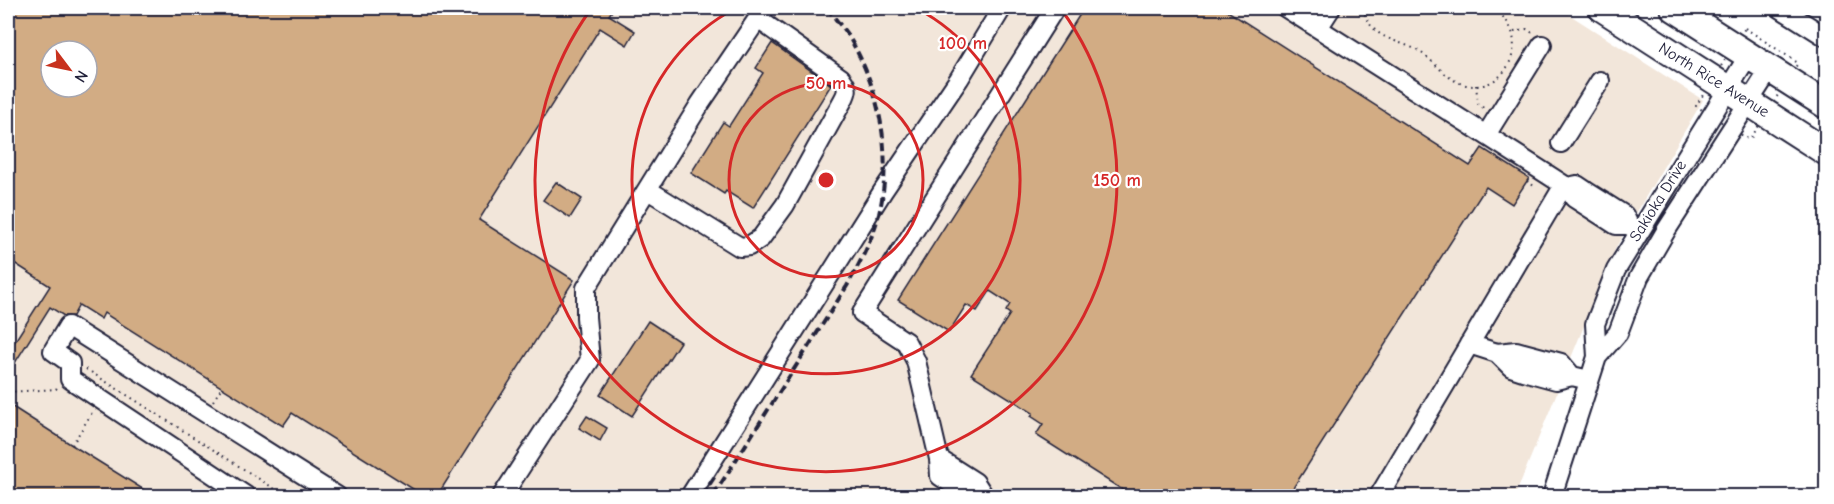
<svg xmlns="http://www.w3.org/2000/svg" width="1834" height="504" font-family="'Comic Neue',sans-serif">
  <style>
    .built { fill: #f2e6da; fill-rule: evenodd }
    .building { fill: #d2ac84; stroke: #22223b; stroke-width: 1.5; fill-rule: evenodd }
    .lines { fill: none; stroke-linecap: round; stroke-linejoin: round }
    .minor-casing { stroke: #22223b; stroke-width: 22 }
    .highway-casing { stroke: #22223b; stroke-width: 30 }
    .path { stroke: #22223b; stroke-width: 2; stroke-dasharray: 1.5 4.5; stroke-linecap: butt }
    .minor { stroke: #fff; stroke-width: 18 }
    .highway { stroke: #fff; stroke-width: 26 }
    .rail { stroke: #22223b; stroke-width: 4; stroke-dasharray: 9 4.5; stroke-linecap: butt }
    .ring { fill: none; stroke: #d62828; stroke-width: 3 }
    .labels { text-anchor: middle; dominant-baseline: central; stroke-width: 4.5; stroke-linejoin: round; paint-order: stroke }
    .street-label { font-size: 16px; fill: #22223b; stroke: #fff }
    .centre { fill: #d62828; stroke: #fff; stroke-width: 3 }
    .ring-label { font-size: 18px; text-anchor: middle; font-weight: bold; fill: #d62828; stroke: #fff; stroke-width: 4.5; stroke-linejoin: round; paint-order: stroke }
  </style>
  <rect width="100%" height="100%" fill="#fff"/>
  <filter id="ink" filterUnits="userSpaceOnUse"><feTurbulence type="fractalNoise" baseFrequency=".0167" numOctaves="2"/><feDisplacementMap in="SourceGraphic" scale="12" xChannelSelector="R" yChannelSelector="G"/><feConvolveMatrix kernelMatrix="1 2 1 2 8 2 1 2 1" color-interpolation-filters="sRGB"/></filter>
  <g filter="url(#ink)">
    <path class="built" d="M8,8h1551l144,92 -87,147 -101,249h-1507zM51,51h36v36h-36z"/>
    <path class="building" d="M8,8h606l-5,7 26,16 -8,14 -27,-17 -121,192 95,60 -137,216h-13l-132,-83 -9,13 -179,-113 -3,6 -22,-14 -6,11h-9l-14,-9 -42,67v-22l42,-66 -42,-27zM51,51h36v36h-36z
      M1084,8h139l247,158 12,-18 47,30 -17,26 -26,-17 -198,309h-156l-96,-61 7,-11 -12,-8 2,-3 -62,-39 39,-60 -4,-3 4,-7 -20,-13 -13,20 -11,-6 -17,27 -51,-32z
      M772,43l59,42 -78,123 -27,-17 -2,3 -33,-21 32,-51 6,4 34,-53 -7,-5z
      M556,182l26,17 -12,19 -27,-18z
      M648,321l32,21 -48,74 -32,-21z
      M8,404l64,41 82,51h-146z
      M587,416l20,12 -7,13 -21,-13z"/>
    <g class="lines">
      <g class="minor-casing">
        <path id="minor" d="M1286,8l200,127 56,-90
          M1780,8l46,29
          M1318,28l13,-20
          M1486,135l81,52 10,-2 9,6 38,24 5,10 9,7
          M1561,143l39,-62
          M648,190l92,57 9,-1 12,-8 24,-33 57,-103c6,-11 7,-14 -1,-24l-83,-59
          M1574,198l42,27h13
          M1469,344l28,9 19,-2 45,12 11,13 17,4
          M1497,353l14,14 12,4 33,9 16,-4
          M1597,357l21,-24 21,-56 28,-48 103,-160
          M939,459l36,23 9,14
          M246,496l-176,-117v-16l-17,-12 15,-25 269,170
          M502,496l88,-136 -4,-43v-29l114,-184 65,-96
          M690,496l193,-305 76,-112 43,-71
          M975,496l-14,-6 -21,-14 -1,-17 -23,-98 -10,-19 -44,-29 193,-305
          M1379,496l185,-311
          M1552,496l45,-139 -2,-33 21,-54 133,-215"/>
      </g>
      <g class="highway-casing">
        <path id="highway" d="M1602,8l224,144
          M1674,8l152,97"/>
      </g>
      <path class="path" d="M1363,8c7,29 27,30 50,40 20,9 31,32 53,37 45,10 69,-58 23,-77
        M1745,28l53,35 -47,75 -3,1 -52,-33z
        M1514,32l13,-3 7,5
        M1476,85l2,19 7,5
        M1527,181l7,5
        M86,369l200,127
        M8,392l48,-3 2,-3
        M213,401l9,-14
        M72,445l21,-34"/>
      <use href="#minor" class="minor"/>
      <use href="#highway" class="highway"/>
      <path class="rail" d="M702,496l13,-20
        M713,496l134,-210c13,-23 25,-46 32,-72 14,-58 1,-126 -30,-177 -7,-10 -15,-20 -22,-29"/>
    </g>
  </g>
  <g class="ring">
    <circle cx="826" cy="180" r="97"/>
    <path d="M916 8A194 194 0 1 1 736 8"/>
    <path d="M1061 9A291 291 0 1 1 591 9"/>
  </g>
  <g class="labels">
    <g class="street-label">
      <text transform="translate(1714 80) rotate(32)">North Rice Avenue</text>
      <text transform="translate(1658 201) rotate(-58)">Sakioka Drive</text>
    </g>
  </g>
  <circle cx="826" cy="180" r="9" class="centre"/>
  <g class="ring-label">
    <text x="963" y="49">100 m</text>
    <text x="826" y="89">50 m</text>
    <text x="1117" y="186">150 m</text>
  </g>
  <rect width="1834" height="504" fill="none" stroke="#fff" stroke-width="30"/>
  <rect x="15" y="15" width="1804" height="474" fill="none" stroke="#22223b" stroke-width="2" filter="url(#ink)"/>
  <g transform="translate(69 69) rotate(122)"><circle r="28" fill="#ffffff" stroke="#a7a7b1" stroke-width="1.5"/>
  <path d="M0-4.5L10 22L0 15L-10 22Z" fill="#c8321e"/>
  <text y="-9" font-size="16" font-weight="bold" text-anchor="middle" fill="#22223b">N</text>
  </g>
</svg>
